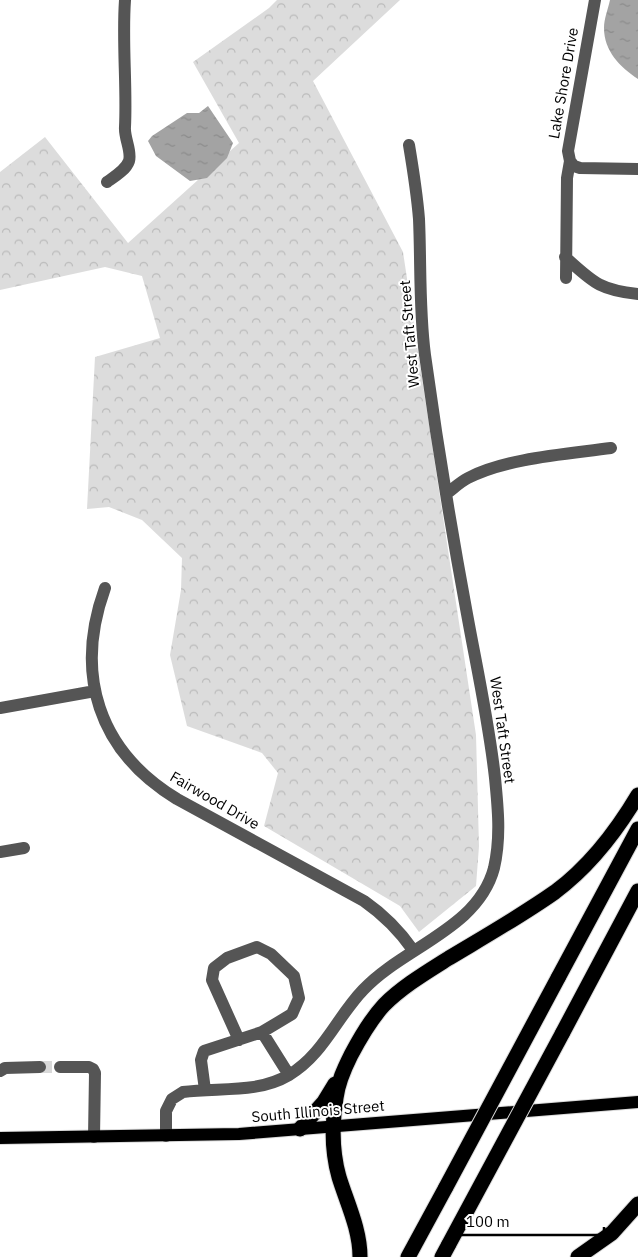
<svg xmlns="http://www.w3.org/2000/svg" width="638" height="1257" font-family="'IBM Plex Sans',sans-serif">
  <style>
    .forest { fill: url(#forest-crowns) }
    .water { fill: url(#water-ripples) }
    .lines { fill: none; stroke-linecap: round; stroke-linejoin: round }
    .minor-tunnel { stroke: #d9d9d9; stroke-width: 12; stroke-dasharray: 12 6; stroke-linecap: butt }
    .major-casing { stroke: #dbdbdb; stroke-width: 14 }
    .highway-casing { stroke: #dbdbdb; stroke-width: 17 }
    .minor { stroke: #555; stroke-width: 12 }
    .major { stroke: #000; stroke-width: 12 }
    .highway { stroke: #000; stroke-width: 15 }
    .highway-bridge-casing { stroke: #dbdbdb; stroke-width: 17; stroke-linecap: butt }
    .highway-bridge { stroke: #000; stroke-width: 15 }
    .labels { text-anchor: middle; dominant-baseline: central; stroke-width: 4; stroke-linejoin: round; paint-order: stroke }
    .street-label { font-size: 15px; fill: #000; stroke: #fff }
  </style>
  <defs>
    <pattern id="forest-crowns" width="20" height="18" patternUnits="userSpaceOnUse" patternTransform="scale(1.25)"><rect width="20" height="18" fill="#dcdcdc"/><path d="M2 6a3 3 0 1 1 6 0M12 15a3 3 0 1 1 6 0" fill="none" stroke="#bbb"/></pattern>
    <pattern id="water-ripples" width="26" height="14" patternUnits="userSpaceOnUse" patternTransform="scale(1.25)"><rect width="26" height="14" fill="#a3a3a3"/><path d="M2 4q2-2 4 0t4 0M15 11q2-2 4 0t4 0" fill="none" stroke="#8b8b8b"/></pattern>
  </defs>
  <rect width="100%" height="100%" fill="#fff"/>
  <path class="forest" d="M277,0h123l-87,81 90,171 73,483 3,111 -3,40 -57,46 -19,-26 -136,-80 14,-53 -16,-20 -75,-27 -17,-71 11,-65 1,-32 -40,-38 -33,-13 -22,2 8,-152 65,-19 -18,-62 -37,-9 -105,23v-118l45,-35 83,106 111,-100 -46,-81 76,-54z"/>
  <path class="water" d="M610,0h28v79c-18,-12 -34,-28 -34,-51 0,-9 4,-19 6,-28z
    M208,106l25,37 -6,15 -20,20 -17,3 -34,-25 -8,-15 4,-5 35,-23h12z"/>
  <g class="lines">
    <path class="minor-tunnel" d="M40,1067h20"/>
    <g class="major-casing">
      <path id="major" d="M0,1138l239,-4 399,-32"/>
    </g>
    <g class="highway-casing">
      <path id="highway" d="M558,978l80,-149
        M562,1034l76,-143
        M300,1129l24,-27 11,-18
        M360,1257c0,-28 -13,-54 -21,-80 -7,-25 -7,-54 -3,-79 2,-16 8,-29 15,-43 9,-17 20,-36 33,-50 19,-19 43,-33 65,-47 35,-21 72,-42 106,-66 35,-26 61,-60 83,-97
        M408,1257l38,-70
        M442,1257l7,-13
        M578,1257l34,-24 26,-29"/>
    </g>
    <path class="minor" d="M570,161l4,5 6,2 58,1
      M107,182c7,-5 19,-12 22,-21 3,-10 -5,-23 -4,-34 2,-42 -3,-85 0,-127
      M565,257c28,25 34,33 73,37
      M566,278l1,-100 3,-17 -2,-10 27,-151
      M446,494c7,-5 14,-12 22,-16 38,-20 100,-24 143,-30
      M105,588c-31,86 -7,163 72,211l187,102c20,14 35,29 49,49
      M0,708l95,-17
      M0,852l24,-4
      M239,1040l-27,-60 2,-12 13,-10 30,-11 14,7 23,22 5,22 -7,16 -30,18
      M60,1067h29l4,2 2,4 -1,64
      M0,1071l5,-3 35,-1
      M205,1090l-4,-30 3,-9 58,-19 27,43
      M166,1136v-25l6,-12 11,-7c35,-5 74,2 106,-17 34,-20 48,-58 74,-85 40,-43 115,-61 131,-122 7,-30 4,-60 1,-90 -6,-55 -18,-109 -28,-164 -16,-86 -30,-172 -42,-259 -6,-45 -4,-91 -6,-136 -2,-25 -6,-50 -10,-74"/>
    <use href="#major" class="major"/>
    <use href="#highway" class="highway"/>
    <g class="highway-bridge-casing">
      <path id="highway-bridge" d="M446,1187l112,-209
        M449,1244l113,-210"/>
    </g>
    <use href="#highway-bridge" class="highway-bridge"/>
  </g>
  <g class="labels">
    <g class="street-label">
      <text transform="translate(563 83) rotate(-80)">Lake Shore Drive</text>
      <text transform="translate(409 334) rotate(-95)">West Taft Street</text>
      <text transform="translate(503 730) rotate(82)">West Taft Street</text>
      <text transform="translate(215 800) rotate(30)">Fairwood Drive</text>
      <text transform="translate(318 1111) rotate(-5)">South Illinois Street</text>
    </g>
  </g>
  <path d="M458 1227v8h146v-8" fill="none" stroke="#000000" stroke-width="2.5"/>
  <text x="466" y="1227" font-size="15" fill="#000000" stroke="#ffffff" stroke-width="4" paint-order="stroke">100 m</text>
</svg>
